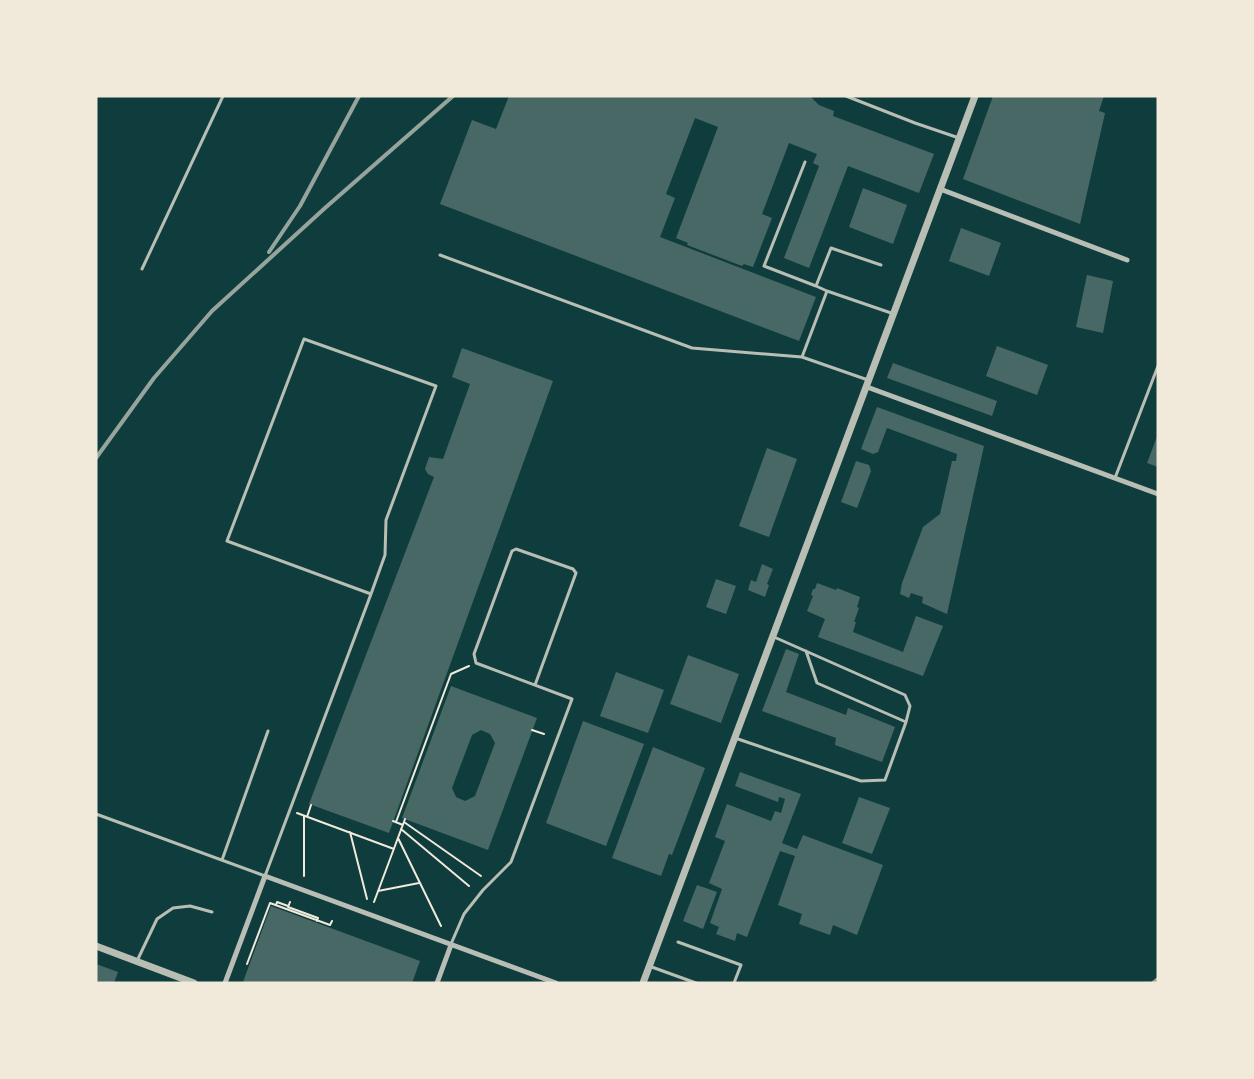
<svg xmlns="http://www.w3.org/2000/svg" width="1254" height="1079" font-family="'Public Sans',sans-serif">
  <style>
    .building { fill: #486865; fill-rule: evenodd }
    .lines { fill: none; stroke-linecap: round; stroke-linejoin: round }
    .path { stroke: #f1e9da; stroke-width: 2 }
    .service { stroke: #b8beb3; stroke-width: 3 }
    .minor { stroke: #b8beb3; stroke-width: 5 }
    .tertiary { stroke: #b8beb3; stroke-width: 7 }
    .rail { stroke: #97a49c; stroke-width: 4 }
  </style>
  <rect width="100%" height="100%" fill="#0f3d3e"/>
  <path class="building" d="M509,96h301l9,9 15,6 -1,5 101,38 -15,39 -71,-27 -39,102 -25,-10 35,-92 -6,-3 4,-9 -28,-11 -27,71 10,4 -19,49 -9,-3 -2,2 -55,-21 1,-2 -12,-5 42,-111 -23,-9 -29,76 9,4 -15,39 156,60 -17,44 -359,-137 32,-84 24,9z
    M993,96h111l-5,15 6,2 -25,111 -117,-45z
    M863,188l44,17 -14,39 -44,-17z
    M961,228l40,15 -12,33 -40,-15z
    M1087,275l26,6 -10,52 -27,-6z
    M997,346l51,19 -11,30 -51,-19z
    M462,348l91,33 -164,452 -80,-29 125,-327 -6,-3 -3,-5 4,-12 14,2 27,-75 -18,-7z
    M893,363l104,38 -5,15 -105,-38z
    M877,407l107,39 -37,168 -25,-11 1,-6 -12,-4 -2,5 -9,-4 2,-11 21,-56 17,-13 12,-53h4l1,-7 -70,-26 -9,24 -5,2 -12,-5z
    M1158,434v33l-11,-4z
    M767,448l30,11 -28,78 -30,-11z
    M856,461l13,4 2,6 -14,37 -16,-6z
    M762,564l11,5 -6,15 2,1 -4,12 -17,-7 3,-10 5,2z
    M716,579l20,7 -10,28 -20,-7z
    M817,583l19,7 1,-2 23,9 -3,10 2,1 -5,14h2l-3,10 50,20 13,-36 27,10 -20,50 -105,-39 7,-18 -18,-8 6,-15 -2,-1 2,-6h2z
    M786,649l13,5 -13,38 60,23 2,-7 47,19 -13,35 -47,-17 1,-7 -74,-27z
    M688,655l51,19 -18,49 -51,-19z
    M616,672l48,18 -16,43 -48,-17z
    M451,686l86,32 -49,132 -86,-32zM481,730l9,4 5,9 -20,53 -10,5 -9,-4 -4,-9 20,-53z
    M583,721l61,23 -38,102 -60,-23z
    M653,747l52,21 -33,87 -3,-1 -8,22 -49,-18z
    M740,772l61,22 -19,49 15,6 6,-14 80,30 -26,70 -24,-10 -3,10 -31,-11 3,-10 -24,-9 17,-49 -15,-5 -33,86 -10,-4 -2,8 -19,-7 3,-7 -9,-4 12,-34 -13,-6 16,-42 -10,-4 12,-33 44,17 4,-10 6,2 4,-14 -6,-2 -1,5 -43,-16z
    M859,797l31,11 -18,46 -30,-11z
    M697,885l20,7 -14,37 -20,-8z
    M271,906l149,55 -8,22 -169,-1z
    M96,964l22,8 -4,11h-18z"/>
  <g class="lines">
    <path class="path" d="M532,730l12,4
      M297,813l97,36
      M307,817l4,-12
      M393,821l10,4
      M396,822l55,-148 18,-8
      M404,822l77,54
      M401,829l68,57
      M350,832l17,67
      M398,838l43,88
      M304,876v-60
      M378,891l41,-8
      M290,902l-2,5 30,11 -1,3
      M374,902l31,-83
      M276,905l1,-3 11,4
      M247,964l23,-61 60,22 2,-4"/>
    <path class="service" d="M846,96l69,27 44,15
      M805,162l-41,104 52,20
      M440,255l252,93 110,9
      M142,269l81,-173
      M827,291l-11,-5 15,-38 50,17
      M868,380l-66,-23 25,-66 67,23
      M1115,478l43,-112
      M806,651l11,32 89,39
      M735,738l126,43 24,-1 21,-58 4,-16 -5,-11 -131,-58
      M96,814l169,62 106,-282 14,-39 1,-35 50,-134 -132,-47 -77,202 144,53
      M222,860l46,-129
      M678,942l63,23 -7,18
      M451,944l13,-30 19,-24 28,-28 61,-163 -96,-36 -2,-9 38,-103 4,-2 57,20 3,4 -41,112
      M137,961l20,-42 16,-11 17,-2 22,6
      M649,966l47,17"/>
    <path class="minor" d="M940,189l187,71
      M867,387l291,107
      M225,983l40,-107 291,107
      M437,983l14,-38"/>
    <path class="tertiary" d="M96,946l98,37
      M643,983l332,-887"/>
    <path class="rail" d="M269,252l31,-46 59,-110
      M96,458l58,-80 58,-67 113,-103 128,-112
      M1153,983l5,-4"/>
  </g>
  <rect width="1254" height="1079" fill="none" stroke="#f1e9da" stroke-width="195"/>
</svg>
